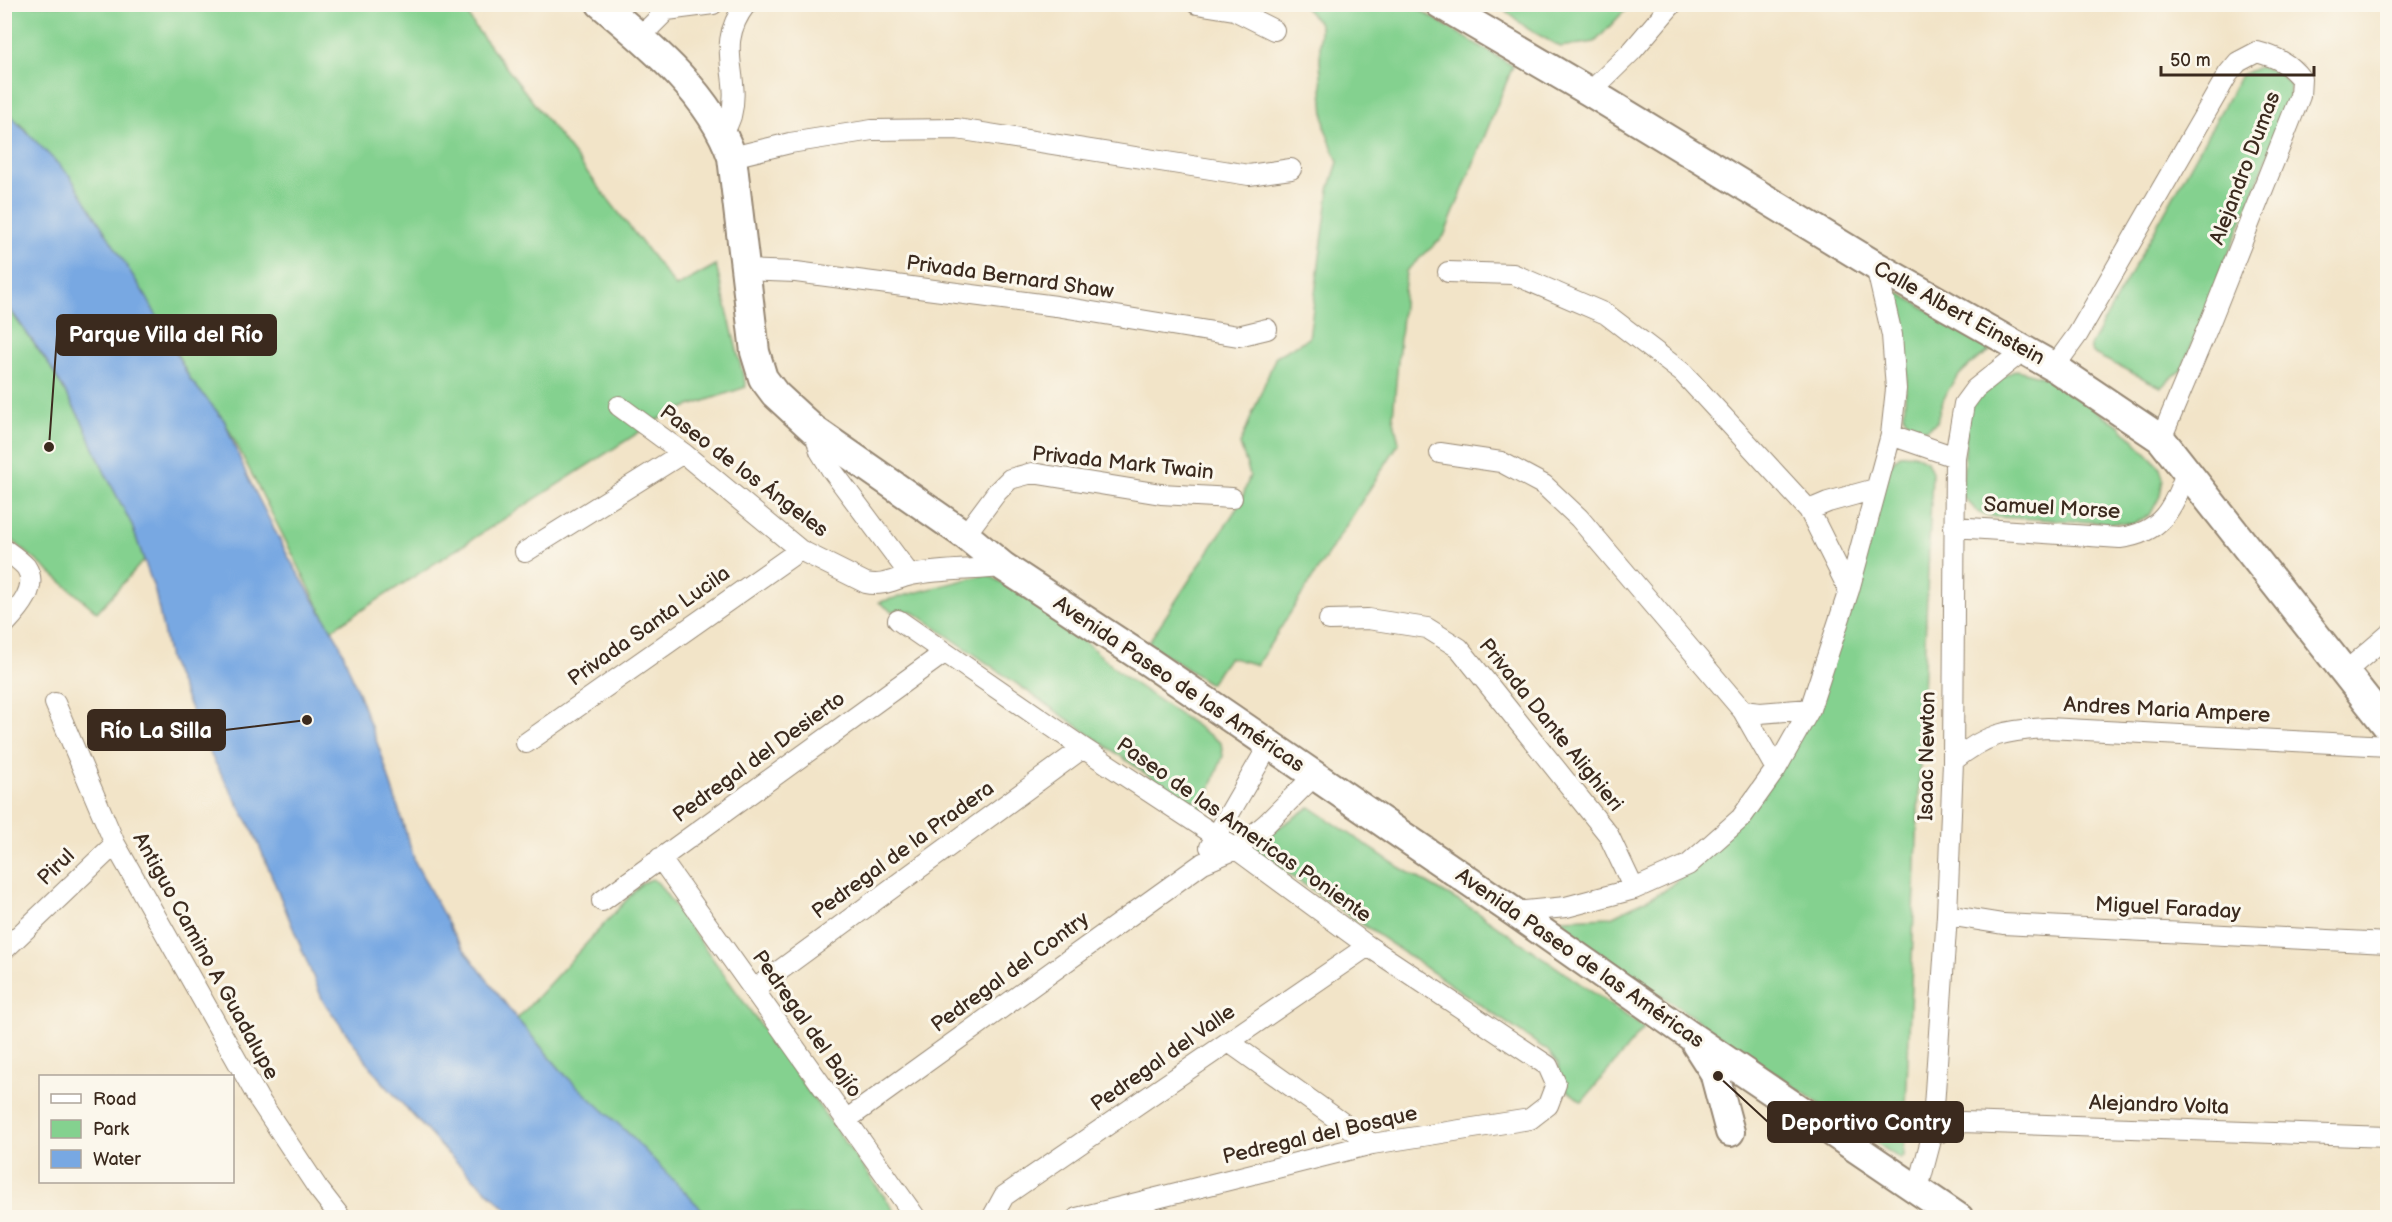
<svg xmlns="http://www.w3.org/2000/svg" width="2392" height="1222" font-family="'Balsamiq Sans',sans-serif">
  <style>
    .green { fill: #84d18f; stroke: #607e56; stroke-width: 1.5 }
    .water { fill: #78a8e2; stroke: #5a6980; stroke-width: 1.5 }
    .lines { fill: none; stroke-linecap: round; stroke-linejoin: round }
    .street-casing { stroke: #968773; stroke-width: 22 }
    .secondary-casing { stroke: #968773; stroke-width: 32 }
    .street { stroke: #fff; stroke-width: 20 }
    .secondary { stroke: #fff; stroke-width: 28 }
    .labels { text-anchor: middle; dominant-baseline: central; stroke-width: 6; stroke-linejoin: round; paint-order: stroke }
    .street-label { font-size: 21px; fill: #3b2a1e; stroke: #fbf7ec }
    .leader { fill: none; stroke: #3b2a1e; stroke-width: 2 }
    .callout-dot { fill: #3b2a1e; stroke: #fbf7ec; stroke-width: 2 }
    .callout { fill: #3b2a1e; stroke: #3b2a1e; stroke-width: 2 }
    .callout-label { font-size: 22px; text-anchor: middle; font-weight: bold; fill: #fff }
  </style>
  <rect width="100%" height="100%" fill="#fbf7ec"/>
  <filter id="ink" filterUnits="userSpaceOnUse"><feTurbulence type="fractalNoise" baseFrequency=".0167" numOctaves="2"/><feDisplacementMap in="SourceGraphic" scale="12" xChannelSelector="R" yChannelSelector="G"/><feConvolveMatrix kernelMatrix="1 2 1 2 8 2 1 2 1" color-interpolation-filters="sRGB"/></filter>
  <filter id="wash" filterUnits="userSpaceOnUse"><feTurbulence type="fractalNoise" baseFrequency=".008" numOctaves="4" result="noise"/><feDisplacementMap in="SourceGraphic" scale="24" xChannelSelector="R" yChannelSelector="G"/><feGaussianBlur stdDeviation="1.35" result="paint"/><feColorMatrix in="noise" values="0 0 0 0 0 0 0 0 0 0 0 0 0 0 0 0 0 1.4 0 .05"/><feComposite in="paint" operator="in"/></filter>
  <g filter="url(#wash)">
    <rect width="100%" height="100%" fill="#f2e4c8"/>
    <path class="green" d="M4,5h459l12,22 201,260 40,-22 30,122 -77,26 -338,217 -107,-210 -34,-41 -21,-41 -144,-209 -20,-19z
      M1302,5h110l101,61 -69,170 -38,35 -13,145 6,27 -142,222 -28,-8 -19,27 -62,-41 93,-141 9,-27 -10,-31 36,-88 33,-18 20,-148 9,-28 -13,-33 -5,-67v-38z
      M1505,5v-1l125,1 -35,37 -35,5 -32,-18 -22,-18z
      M2259,67l18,4 13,13 -1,20 -107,265 -21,18 -69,-34 -2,-7 151,-271z
      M1896,291l88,53 6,7c-29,17 -47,37 -53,71l-11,7 -14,-3 -8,-9 3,-46 -4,-39 -14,-37z
      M4,302l46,64 32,55 23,52 26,50 13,37 -47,52 -92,-78z
      M2017,370l29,8 73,47 40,41 4,12 -3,18 -10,19 -18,9 -136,-7 -17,-4 -17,-17 6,-93 20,-21z
      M1914,454l13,7 5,11 -28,684 -4,3 -340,-233 2,-7 49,-2 53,-26 46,-39 83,-103 96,-283 11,-11z
      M987,574l64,38 74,65 96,66 2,13 -22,56 -289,-201h-21l-12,-9z
      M1310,807l89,60 75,43 170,118 -62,74 -21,-17 -3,-21 -10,-13 -299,-204z
      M652,879l6,4 241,334h-190l-143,-141 -49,-57 125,-136z"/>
    <path class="water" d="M5,110l65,66 77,122 43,81 34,41 23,56 43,84 49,82 43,114 33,106 42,78 60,79 49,57 61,56 82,85h-194l-68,-64 -68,-75 -56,-77 -69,-168 -41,-74 -44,-100 -14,-68 -24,-68 -26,-50 -23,-52 -32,-55 -45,-64z"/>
  </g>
  <g filter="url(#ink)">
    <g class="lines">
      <g class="street-casing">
        <path id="street" d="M1197,4l37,6 40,20
          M640,37l27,-27 46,-6
          M1590,92l42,-41 40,-47
          M724,133c2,-5 5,-11 7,-17 11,-42 -18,-69 15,-112
          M732,157l58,-14 82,-13 85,-1 292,46 42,-6
          M745,270l51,2 260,34 182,30 29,-7
          M1448,272l65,2 93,40 77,59 126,137 40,80
          M2054,367l24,-33 150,-260 10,-12 19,-10c19,5 32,11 44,27l-1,17 -90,226 -49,117
          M619,406l64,47 117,97 66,33c17,4 28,-4 45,-8 30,-6 62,-5 93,-8
          M814,430l6,21 11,18 79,106
          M1891,435l64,22
          M1440,453l61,9 43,23 35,33 164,193 33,58
          M1809,510l19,-8 47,-13
          M1954,527l166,11c41,-5 53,-29 66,-65
          M965,535l32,-43 13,-13 22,-6 129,21 71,4
          M4,549c7,5 17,12 22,18 14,21 -9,44 -22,58
          M525,552l158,-99
          M898,620l185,128 153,101 132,97 180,120 8,18 -8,21 -18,14 -158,25 -295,74
          M1329,620l39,-1 59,9 32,20 149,186 26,55
          M2345,672l43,-37
          M55,703l60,141 143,254 59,89 24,31
          M1743,711l17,2 50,-4
          M526,743l274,-193
          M1953,761c33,-27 53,-31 95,-33l340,18
          M1210,847l59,-102
          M660,858l256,360
          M602,901l342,-248
          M1514,912l52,-5 68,-18 54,-24 53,-47 35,-49 34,-60 39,-119 42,-155 5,-46 -4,-54 -16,-69
          M1947,915l56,9 385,19
          M4,950l111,-106
          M753,990l330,-242
          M1229,1042l143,102
          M846,1120l357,-257 33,-14 30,-25 48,-48
          M1932,1136l31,-14 425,15
          M1918,1189l14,-53 15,-221 6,-154 2,-304 9,-53 11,-15 50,-40
          M992,1218l12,-22 364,-250"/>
      </g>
      <g class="secondary-casing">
        <path id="secondary" d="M601,4c49,41 110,91 131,153l23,195 8,26 12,16 39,36 151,105 39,32 145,95 365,250 175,123 270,183
          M1440,4l150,88 286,174 178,101 107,72 227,288
          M1696,1044l18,28 16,60"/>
      </g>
      <use href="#street" class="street"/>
      <use href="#secondary" class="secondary"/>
    </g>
  </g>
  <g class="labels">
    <g class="street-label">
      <text transform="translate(2245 168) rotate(-69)">Alejandro Dumas</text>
      <text transform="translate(1010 277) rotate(8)">Privada Bernard Shaw</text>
      <text transform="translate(1959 313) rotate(29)">Calle Albert Einstein</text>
      <text transform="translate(1123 463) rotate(6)">Privada Mark Twain</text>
      <text transform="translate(744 471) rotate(37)">Paseo de los Ángeles</text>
      <text transform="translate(2052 508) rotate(3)">Samuel Morse</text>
      <text transform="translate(649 626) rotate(-35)">Privada Santa Lucila</text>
      <text transform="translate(1179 684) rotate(34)">Avenida Paseo de las Américas</text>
      <text transform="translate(2167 710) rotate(3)">Andres Maria Ampere</text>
      <text transform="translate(1551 725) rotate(51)">Privada Dante Alighieri</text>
      <text transform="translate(1927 756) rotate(-89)">Isaac Newton</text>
      <text transform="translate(759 757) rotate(-36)">Pedregal del Desierto</text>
      <text transform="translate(1244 830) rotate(35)">Paseo de las Americas Poniente</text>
      <text transform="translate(903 850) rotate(-36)">Pedregal de la Pradera</text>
      <text transform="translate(56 867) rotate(-44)">Pirul</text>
      <text transform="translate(2168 908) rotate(3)">Miguel Faraday</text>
      <text transform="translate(206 956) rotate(61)">Antiguo Camino A Guadalupe</text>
      <text transform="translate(1580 958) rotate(35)">Avenida Paseo de las Américas</text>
      <text transform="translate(1010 972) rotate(-36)">Pedregal del Contry</text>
      <text transform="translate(807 1024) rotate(55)">Pedregal del Bajío</text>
      <text transform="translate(1163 1058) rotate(-35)">Pedregal del Valle</text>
      <text transform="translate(2159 1105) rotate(2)">Alejandro Volta</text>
      <text transform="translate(1320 1135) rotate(-13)">Pedregal del Bosque</text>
    </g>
  </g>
  <path class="leader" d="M49 447L57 335M307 720L225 730M1718 1076L1768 1122"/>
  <g class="callout-dot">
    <circle cx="49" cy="447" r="6"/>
    <circle cx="307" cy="720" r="6"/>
    <circle cx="1718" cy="1076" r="6"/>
  </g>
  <g class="callout">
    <rect x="57" y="315" width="219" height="40" rx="6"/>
    <rect x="88" y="710" width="137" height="40" rx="6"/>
    <rect x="1768" y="1102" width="195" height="40" rx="6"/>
  </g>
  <g class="callout-label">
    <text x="166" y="342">Parque Villa del Río</text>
    <text x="156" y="738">Río La Silla</text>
    <text x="1866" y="1130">Deportivo Contry</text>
  </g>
  <rect width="2392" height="1222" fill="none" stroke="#fbf7ec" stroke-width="24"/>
  <rect x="39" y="1075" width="195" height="108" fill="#fbf7ec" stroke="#aea59a" stroke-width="1.5"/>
  <rect x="51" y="1094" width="30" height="9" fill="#ffffff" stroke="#aea59a" stroke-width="1.5"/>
  <text x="93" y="1105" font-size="18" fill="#3b2a1e">Road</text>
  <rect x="51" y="1120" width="30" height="18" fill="#84d18f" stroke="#aea59a" stroke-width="1.5"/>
  <text x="93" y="1135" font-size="18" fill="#3b2a1e">Park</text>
  <rect x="51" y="1150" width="30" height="18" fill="#78a8e2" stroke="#aea59a" stroke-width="1.5"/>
  <text x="93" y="1165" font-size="18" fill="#3b2a1e">Water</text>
  <path d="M2161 66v9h153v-9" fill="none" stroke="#3b2a1e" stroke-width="3"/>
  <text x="2170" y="66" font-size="18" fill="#3b2a1e" stroke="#fbf7ec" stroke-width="4.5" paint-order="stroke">50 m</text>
</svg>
